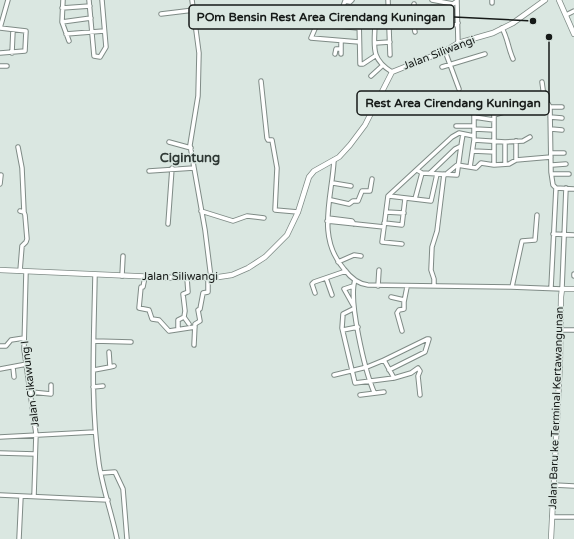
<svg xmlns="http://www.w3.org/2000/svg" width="574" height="539" font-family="'Varela Round',sans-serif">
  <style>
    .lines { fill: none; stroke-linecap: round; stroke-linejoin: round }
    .minor-casing { stroke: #7f8b86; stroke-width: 5.5 }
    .major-casing { stroke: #7f8b86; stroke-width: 6 }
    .minor { stroke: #fff; stroke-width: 3.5 }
    .major { stroke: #fff; stroke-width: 4.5 }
    .labels { text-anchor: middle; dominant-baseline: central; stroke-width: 3; stroke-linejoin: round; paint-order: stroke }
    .street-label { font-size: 11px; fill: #161a18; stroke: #dae7e1 }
    .quarter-label { font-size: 13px; font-weight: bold; fill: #2e3834; stroke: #dae7e1 }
    .leader { fill: none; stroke: #161a18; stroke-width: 1.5 }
    .callout-dot { fill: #161a18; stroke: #dae7e1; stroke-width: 1.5 }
    .callout { fill: #dae7e1; stroke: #161a18; stroke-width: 1.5 }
    .callout-label { font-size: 12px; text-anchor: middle; font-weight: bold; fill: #161a18 }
  </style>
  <rect width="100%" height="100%" fill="#dae7e1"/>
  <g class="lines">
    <g class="minor-casing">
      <path id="minor" d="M63,0l-1,22 7,19
        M89,0l5,56 6,1 6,-10 -4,-47
        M192,0l7,53 -1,43 -8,49 15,85 6,48
        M352,0l-2,2 -5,-1 -3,8 33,12c0,24 -6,37 17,51
        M388,0l2,55
        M432,0l21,4 4,-3
        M457,0l1,43
        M492,0v3
        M62,8l28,-2
        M194,9h8
        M161,14l33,-4
        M566,15l8,-4
        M359,16l1,48h3l12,-8
        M375,21l14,-2 21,-5 2,-3 2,-7
        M62,22l29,-4
        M413,22l2,10
        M345,27l4,-15
        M389,27l31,-6 37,4 1,-2
        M0,28l26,3 -1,20 -25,2
        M0,28l8,-28
        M358,28l-41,-4 -6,14 48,4
        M502,28c6,11 6,20 11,31
        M66,34l38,-3
        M375,43l15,-1
        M445,51l14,38
        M12,53l1,-23
        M335,54l1,-5h5
        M341,54v-13
        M0,66h7
        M442,67l43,-13
        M371,76l11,-10
        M261,81l6,57 1,2h4l5,28 -2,42 23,2
        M542,82l2,15 6,10 1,65 2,13 3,3 -5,100
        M550,107h12
        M494,115l10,-3 -1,-13
        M474,117l20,3
        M550,117l12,1
        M456,126h18
        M475,129l19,1
        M551,129l11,1
        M474,140l31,2 18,-1 7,-4
        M169,142l22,6
        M18,147l4,21 2,44
        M473,151l21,1
        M551,153h13
        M334,160c-2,38 -18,77 10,109 6,8 14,15 24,16l143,2 51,2 4,-101
        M516,160v-19
        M505,164v-22
        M552,165l14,-1
        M470,167l4,-27v-29l2,-3c9,-2 13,0 18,7v50
        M417,170l5,3 35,2 4,-29
        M149,171l45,-3
        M430,173l25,-24 6,-3 2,-12
        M552,174h17
        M445,175l12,-10 19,3 5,-5 13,2 15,-1 7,-4 35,-3
        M333,183l18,3
        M0,184l1,-9
        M556,188l18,1
        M389,196l42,5 6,-27
        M415,199l7,-26
        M331,200l18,4 4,-3h5l4,-10h8l2,-12
        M201,211l32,10 14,-5 17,2
        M386,212l18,1
        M328,218l24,3 2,3
        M327,221l57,6 4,-31 64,-59 7,-4 15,3
        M384,223l18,2 3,-26
        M168,224l4,-56
        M384,227l-2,15 20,2
        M553,234l21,1
        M338,262l16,-7 7,1
        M20,271l2,-25 4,-4 1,-3 -2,-24 -1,-3 -4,-1
        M26,272l-2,77 12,85 -2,62
        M574,274v2
        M95,275c-1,63 -5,127 4,189 4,26 13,50 18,75
        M122,276l1,-20
        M145,277l-2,10h-2l-2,21 10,2 3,9 7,1 10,11 26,-4
        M187,278l1,14 -5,2 2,17 -1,6 5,7
        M326,278l6,17
        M355,280c-7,20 10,91 19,112
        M378,286l1,-16
        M434,286v-7l-3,-9 1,-23 5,-16 7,-57
        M512,287l10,-46 13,-1 2,-25
        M315,293l-3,-9 2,-2 32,-11
        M391,297l13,3
        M353,305l-9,-16 9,-3
        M353,309l-10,5 -1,14 13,55 39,-5 17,-5 7,-5 2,3 -2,5 2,19
        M178,328v-8l6,-3
        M343,330l15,-3
        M561,330h13
        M402,331l-5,-18 2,-3 5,-1v-7l3,-15
        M94,341l37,1
        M194,345l1,-21 5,-3 -2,-11 2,-1 3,-16 5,-1v-14
        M0,346h6l5,-6 13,-2
        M109,352l1,15 4,-1
        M384,360l10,18
        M13,367l1,10
        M0,369l27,-5
        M94,370l16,-3
        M334,375l33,-8 17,-7 43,-21h2l-4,13 -36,18
        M93,387l10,-1
        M31,392l20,2v-9
        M360,395l24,-3
        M0,437l95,-5
        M0,453l35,1
        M101,473l14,-1 8,17 4,50
        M554,485l20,1
        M0,495l108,5
        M552,517h22
        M19,539l2,-43"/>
    </g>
    <g class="major-casing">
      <path id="major" d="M559,0l15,34
        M0,270l179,8h33l20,-3 16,-7 17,-11 22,-22 11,-23 11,-35 5,-6 25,-14 11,-12 15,-20 27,-53 53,-21 13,-8 35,-10 20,-10 32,-23
        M551,539l9,-177 1,-65 1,-8h12"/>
    </g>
    <use href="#minor" class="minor"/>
    <use href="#major" class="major"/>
  </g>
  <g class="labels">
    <g class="street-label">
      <text transform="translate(439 53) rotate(-21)">Jalan Siliwangi</text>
      <text x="180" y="276">Jalan Siliwangi</text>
      <text transform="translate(30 384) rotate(-97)">Jalan Cikawung I</text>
      <text transform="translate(556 408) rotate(-88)">Jalan Baru ke Terminal Kertawangunan</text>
    </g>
    <g class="quarter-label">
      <text x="190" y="158">Cigintung</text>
    </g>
  </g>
  <path class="leader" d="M533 21L454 17M549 37L549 103"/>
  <g class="callout-dot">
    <circle cx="533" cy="21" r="4"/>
    <circle cx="549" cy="37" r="4"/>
  </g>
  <g class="callout">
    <rect x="189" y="5" width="265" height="24" rx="4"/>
    <rect x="357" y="91" width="192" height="24" rx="4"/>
  </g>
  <g class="callout-label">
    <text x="321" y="21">POm Bensin Rest Area Cirendang Kuningan</text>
    <text x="453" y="107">Rest Area Cirendang Kuningan</text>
  </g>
</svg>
